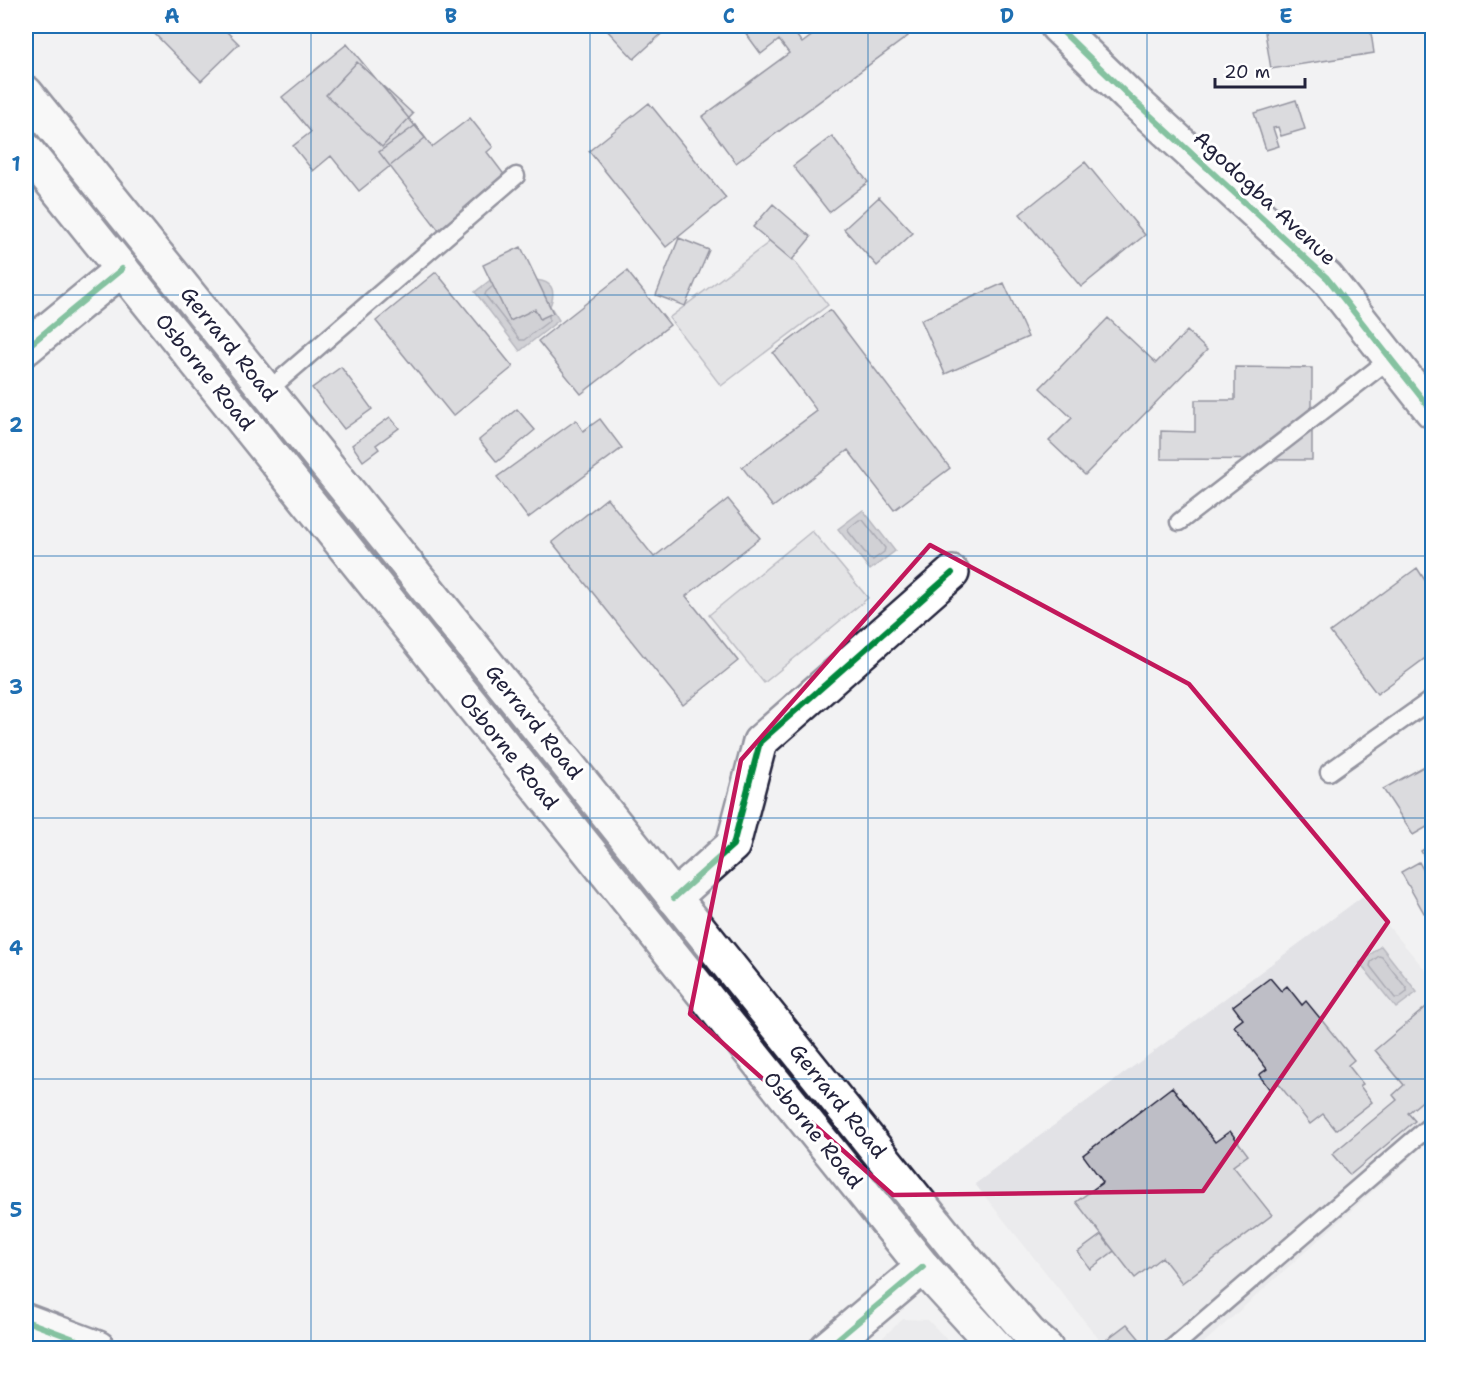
<svg xmlns="http://www.w3.org/2000/svg" width="1458" height="1374" font-family="'Shantell Sans',sans-serif">
  <style>
    .built { fill: #e2e2e6 }
    .green { fill: #d3d3d8; stroke: #7a7a8a; stroke-width: 1.5 }
    .water { fill: #a8a8b2; stroke: #727282; stroke-width: 1.5 }
    .lines { fill: none; stroke-linecap: round; stroke-linejoin: round }
    .shore { stroke: #58586b; stroke-width: 1.5 }
    .building { fill: #bebec6; stroke: #22223b; stroke-width: 1.5 }
    .lane-casing { stroke: #22223b; stroke-width: 21 }
    .street-casing { stroke: #22223b; stroke-width: 38 }
    .secondary-casing { stroke: #22223b; stroke-width: 38 }
    .primary-casing { stroke: #22223b; stroke-width: 38 }
    .lane { stroke: #fff; stroke-width: 16 }
    .street { stroke: #fff; stroke-width: 33 }
    .secondary { stroke: #fff; stroke-width: 33 }
    .primary { stroke: #fff; stroke-width: 33 }
    .cycleway-casing { stroke: #fff; stroke-width: 10 }
    .cycleway { stroke: #00873e; stroke-width: 6 }
    .marked { fill: none; stroke: #c2185b; stroke-width: 4.5; stroke-linejoin: round }
    .grid { fill: none; stroke: #1f6fb2; stroke-width: 1.5; stroke-opacity: 0.55 }
    .labels { text-anchor: middle; dominant-baseline: central; stroke-width: 6; stroke-linejoin: round; paint-order: stroke }
    .street-label { font-size: 21px; fill: #22223b; stroke: #fff }
    .neatline { fill: none; stroke: #1f6fb2; stroke-width: 2 }
    .grid-label { font-size: 20px; text-anchor: middle; font-weight: bold; fill: #1f6fb2 }
  </style>
  <rect width="100%" height="100%" fill="#f2f2f3"/>
  <filter id="ink" filterUnits="userSpaceOnUse"><feTurbulence type="fractalNoise" baseFrequency=".0167" numOctaves="2"/><feDisplacementMap in="SourceGraphic" scale="12" xChannelSelector="R" yChannelSelector="G"/><feConvolveMatrix kernelMatrix="1 2 1 2 8 2 1 2 1" color-interpolation-filters="sRGB"/></filter>
  <g filter="url(#ink)">
    <path class="built" d="M1363,896l69,82v160l-234,210h-92l-131,-164z
      M903,1319l25,1 27,28h-84z"/>
    <path class="green" d="M776,237l52,68 -107,81 -52,-68z
      M812,531l56,67 -104,85 -55,-68z"/>
    <path class="water" d="M511,264l14,17c20,-3 34,3 25,25l9,14 -39,31 -45,-59z
      M863,510l32,41 -25,19 -32,-41z
      M1381,946l36,46 -21,16 -36,-45z"/>
    <g class="lines">
      <path class="shore" d="M492,287l-6,5 -1,3 35,45h4l25,-19v-5
        M859,520h4l22,28 -1,4 -11,8 -3,-1 -22,-28 1,-3z
        M1379,956l3,1 25,32v3l-8,6h-4l-25,-32 1,-4z"/>
    </g>
    <path class="building" d="M147,26h74l18,18 -38,37z
      M606,26h64l-36,33 -30,-32z
      M746,26h56l-8,6 8,11 23,-17h75l8,10 -172,127 -34,-46 87,-64 -10,-13 -18,14 -19,-26z
      M1264,26h106l4,27 -103,16z
      M347,44l78,94 -66,53 -28,-35 -18,15 -20,-25 18,-14 -29,-35z
      M357,62l56,52 -31,33 -56,-52z
      M1296,100l9,29 -24,7 -3,-9 -5,1 6,18 -13,4 -12,-37z
      M649,103l77,95 -60,49 -77,-96z
      M470,118l23,29 -6,5 22,29 -69,51 -61,-80 37,-27 16,22z
      M832,136l36,46 -39,30 -36,-46z
      M1085,162l60,73 -64,52 -61,-73z
      M879,197l34,36 -36,33 -33,-37z
      M773,204l38,33 -19,23 -39,-33z
      M679,238l30,12 -24,56 -29,-11z
      M521,247l32,66 -13,6 -5,-10 -25,12 -27,-56z
      M627,271l43,54 -89,69 -43,-53z
      M436,272l77,95 -60,49 -77,-95z
      M1004,283l24,54 -83,37 -24,-54z
      M830,310l120,158 -56,42 -46,-60 -75,57 -31,-40 75,-56 -44,-58z
      M1108,318l48,45 31,-32 20,19 -122,125 -36,-34 23,-23 -32,-30z
      M341,367l31,42 -28,20 -32,-41z
      M1235,367l77,1v92l-151,-1v-28l34,1v-32h40z
      M517,409l18,21 -38,32 -18,-22z
      M390,417l9,11 -23,17 3,4 -16,12 -11,-16z
      M600,419l22,29 -94,70 -31,-41 79,-57 7,11z
      M607,498l47,59 74,-58 32,39 -74,58 52,65 -55,44 -131,-163z
      M1417,568l15,23v62l-55,41 -47,-62z
      M1432,762v62l-19,11 -30,-46z
      M1432,844v27l-11,-20z
      M1419,862l13,24v22l-8,5 -23,-41z
      M1270,978l11,13 6,-5 15,19 4,-4 48,59 -6,5 15,19 -3,2 12,16 -36,28 -13,-16 -13,10 -32,-41 -8,7 -11,-15 8,-6 -33,-43 9,-7 -10,-13z
      M1432,1002v91l-24,20 7,8 -65,54 -18,-21 65,-54 -4,-5 11,-10 -29,-35z
      M1172,1087l43,55 15,-11 18,24 -15,11 39,49 -90,68 -20,-26 -27,21 -59,-76 27,-20 -20,-27z
      M1101,1235l13,16 -24,18 -12,-17z
      M1127,1324l16,19 -7,5h-30l-4,-5z"/>
    <g class="lines">
      <g class="lane-casing">
        <path id="lane" d="M266,392l250,-216
          M1179,522l212,-164
          M1329,772l103,-73
          M1172,1348l260,-224"/>
      </g>
      <g class="street-casing">
        <path id="street" d="M1057,26l71,69 199,183 105,133
          M674,898l59,-53 27,-103 192,-169
          M26,1321l72,27
          M827,1348l96,-81"/>
      </g>
      <g class="secondary-casing">
        <path id="secondary" d="M26,348l96,-79"/>
      </g>
      <g class="primary-casing">
        <path id="primary" d="M26,93l409,506 522,651 72,83 17,15
          M26,150l897,1117 74,81"/>
      </g>
      <use href="#lane" class="lane"/>
      <use href="#street" class="street"/>
      <use href="#secondary" class="secondary"/>
      <use href="#primary" class="primary"/>
      <g class="cycleway-casing">
        <path id="cycleway" d="M1057,26l71,69 199,183 105,133
          M26,348l96,-79
          M674,898l59,-53 27,-103 192,-169
          M26,1321l72,27
          M827,1348l96,-81"/>
      </g>
      <use href="#cycleway" class="cycleway"/>
    </g>
  </g>
  <path d="M0 0H1458V1374H0ZM930,545l259,139 199,238 -185,269 -310,4 -203,-181 51,-254z" fill="#f2f2f3" fill-opacity=".55" fill-rule="evenodd"/>
  <path class="marked" d="M930,545l259,139 199,238 -185,269 -310,4 -203,-181 51,-254z"/>
  <path class="grid" d="M311,26v1322M590,26v1322M868,26v1322M1147,26v1322M26,295h1406M26,556h1406M26,818h1406M26,1079h1406"/>
  <g class="labels">
    <g class="street-label">
      <text transform="translate(1265 198) rotate(43)">Agodogba Avenue</text>
      <text transform="translate(229 344) rotate(51)">Gerrard Road</text>
      <text transform="translate(205 372) rotate(51)">Osborne Road</text>
      <text transform="translate(534 722) rotate(51)">Gerrard Road</text>
      <text transform="translate(509 751) rotate(51)">Osborne Road</text>
      <text transform="translate(838 1101) rotate(51)">Gerrard Road</text>
      <text transform="translate(813 1130) rotate(51)">Osborne Road</text>
    </g>
  </g>
  <rect width="1458" height="1374" fill="none" stroke="#fff" stroke-width="66"/>
  <path d="M1215 78v9h90v-9" fill="none" stroke="#22223b" stroke-width="3"/>
  <text x="1224" y="78" font-size="18" fill="#22223b" stroke="#ffffff" stroke-width="4.5" paint-order="stroke">20 m</text>
  <rect x="33" y="33" width="1392" height="1308" class="neatline"/>
  <g class="grid-label">
    <text x="172" y="23">A</text>
    <text x="451" y="23">B</text>
    <text x="729" y="23">C</text>
    <text x="1007" y="23">D</text>
    <text x="1286" y="23">E</text>
    <text x="16" y="171">1</text>
    <text x="16" y="432">2</text>
    <text x="16" y="694">3</text>
    <text x="16" y="955">4</text>
    <text x="16" y="1217">5</text>
  </g>
</svg>
